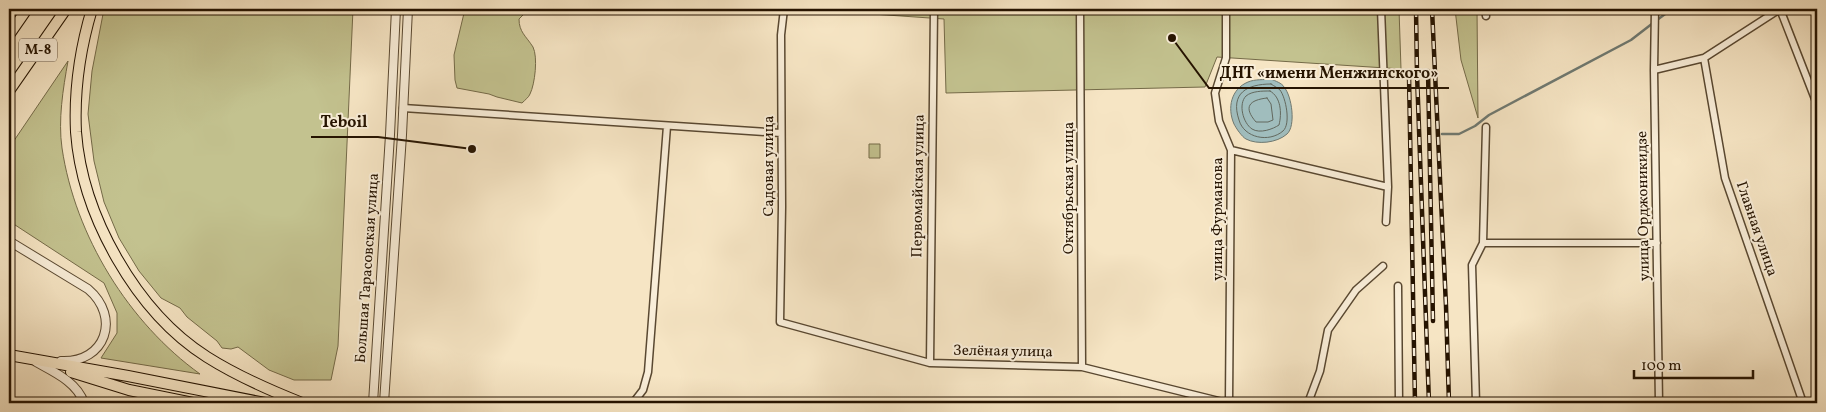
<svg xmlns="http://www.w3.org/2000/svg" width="1826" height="412" font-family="Vollkorn,serif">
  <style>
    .green { fill: #c3c28f; stroke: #746a48 }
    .water { fill: #a0bdbd; stroke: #6f7971 }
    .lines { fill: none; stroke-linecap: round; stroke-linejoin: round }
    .shore { stroke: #62685e; stroke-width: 1 }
    .stream { stroke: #6f7971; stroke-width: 2.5 }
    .minor-casing { stroke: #594831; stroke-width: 9 }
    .tertiary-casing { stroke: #594831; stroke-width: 10 }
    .primary-casing { stroke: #251300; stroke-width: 12 }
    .trunk-casing { stroke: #251300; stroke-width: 12 }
    .minor { stroke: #f9eed9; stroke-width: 6 }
    .tertiary { stroke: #f9eed9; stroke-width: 8 }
    .primary { stroke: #f6e5c4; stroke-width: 10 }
    .trunk { stroke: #f6e5c4; stroke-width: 10 }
    .rail-casing { stroke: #251300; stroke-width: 4.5 }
    .rail { stroke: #f9eed9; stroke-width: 2.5; stroke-dasharray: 8; stroke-linecap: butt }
    .labels { text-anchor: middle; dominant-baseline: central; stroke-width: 4; stroke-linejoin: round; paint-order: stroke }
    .shield { fill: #f9eed9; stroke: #655541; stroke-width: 1 }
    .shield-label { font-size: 14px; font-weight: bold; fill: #251300 }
    .street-label { font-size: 15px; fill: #251300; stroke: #f9eed9 }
    .leader { fill: none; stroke: #251300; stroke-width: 2 }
    .callout-dot { fill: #251300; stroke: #f9eed9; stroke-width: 2 }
    .callout-label { font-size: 16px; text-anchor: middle; font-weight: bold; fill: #251300; stroke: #f9eed9; stroke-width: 4; stroke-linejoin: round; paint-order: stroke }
  </style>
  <rect width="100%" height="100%" fill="#f6e5c4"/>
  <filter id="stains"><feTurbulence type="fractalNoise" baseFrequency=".004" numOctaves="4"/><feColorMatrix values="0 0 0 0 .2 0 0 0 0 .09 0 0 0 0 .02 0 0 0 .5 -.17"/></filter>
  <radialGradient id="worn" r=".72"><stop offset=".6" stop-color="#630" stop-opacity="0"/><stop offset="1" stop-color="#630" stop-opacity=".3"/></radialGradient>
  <path class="green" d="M104,9h249l-15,337 -7,34h-37l-25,-10 -31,-23 -7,2 -9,-1 -5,-7 -30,-24 -7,-9 -19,-10 -22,-27 -20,-33 -15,-36 -10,-41 -6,-47 4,-43z
    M465,9h64l-10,10c0,13 7,17 14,28 5,10 2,37 -3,47 -1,3 -5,6 -8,9l-25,-6 -8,-3 -32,-6 -2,-8 -1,-25z
    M801,9h598l2,60 -184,-12 -12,30 -259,6 -2,-74z
    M1455,9h22l1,109 -17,-58z
    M68,61c-5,28 -10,59 -6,87 13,88 67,175 138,226l-99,-16 16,-25v-20l-13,-30 -95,-62v-73z
    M869,144h11v14h-11z"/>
  <path class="water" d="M1271,79c4,2 11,4 13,8 8,9 12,39 3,47 -10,9 -30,11 -41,5 -4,-2 -10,-11 -12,-15 -7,-16 -3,-35 14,-42 7,-3 16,-2 23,-3z"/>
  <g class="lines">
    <path class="shore" d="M1271,84c3,2 7,4 9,6 6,8 11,34 3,41 -14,12 -39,7 -44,-11 -9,-27 8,-36 32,-36z
      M1270,91c11,6 12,22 9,34 -6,4 -19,9 -27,4 -9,-6 -14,-25 -6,-33 6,-5 16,-5 24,-5z
      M1267,98l4,6 2,16 -5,2h-12c-13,-15 -7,-22 11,-24z"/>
    <path class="stream" d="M1657,20l15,-11
      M1442,134h17l16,-8 14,-11 142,-75 22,-17"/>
    <g class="minor-casing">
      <path id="minor" d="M784,9l-3,26 1,172 -2,115 150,41 152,4 145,36
        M1080,9l2,358
        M1226,9v49l-11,35 4,28 12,29 -2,253
        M1381,9l7,178 -2,35
        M1485,9l1,7
        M1655,9l-1,61 5,333
        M1704,58l21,120 78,225
        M1654,70l50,-12 76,-49 37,95
        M403,108l378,25
        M1231,150l157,37
        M1483,243h174
        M1398,286l1,117
        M930,363l4,-354
        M633,403l10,-13 5,-18 19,-246
        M1308,403l12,-32 8,-41 28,-40 27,-24
        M1476,403l-4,-138 11,-22 3,-116"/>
    </g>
    <g class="tertiary-casing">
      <path id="tertiary" d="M9,241l79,48c33,28 18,74 -27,72
        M36,362c18,10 41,20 48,41
        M373,403l17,-268 6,-126
        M384,403l18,-268 6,-126"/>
    </g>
    <g class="primary-casing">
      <path id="primary" d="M92,9c-12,40 -18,81 -16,123 6,83 60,180 131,225 30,19 62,33 95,46
        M9,355l119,21 137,27
        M71,372l58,18 64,13"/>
    </g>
    <g class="trunk-casing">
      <path id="trunk" d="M9,35l18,-26
        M9,91l57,-82"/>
    </g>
    <use href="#minor" class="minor"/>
    <use href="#tertiary" class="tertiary"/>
    <use href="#primary" class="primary"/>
    <use href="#trunk" class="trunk"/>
    <g class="rail-casing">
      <path id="rail" d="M1416,9l1,65 12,329
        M1432,9l14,297 3,97
        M1428,71l5,250
        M1409,76l6,327"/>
    </g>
    <use href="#rail" class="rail"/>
  </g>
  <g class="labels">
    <rect class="shield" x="19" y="38.5" width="38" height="23" rx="4"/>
    <g class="shield-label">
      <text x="38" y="50">М-8</text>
    </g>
    <g class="street-label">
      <text transform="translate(769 166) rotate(-90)">Садовая улица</text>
      <text transform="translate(919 186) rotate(-89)">Первомайская улица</text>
      <text transform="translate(1069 188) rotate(-90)">Октябрьская улица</text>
      <text transform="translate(1644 206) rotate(-91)">улица Орджоникидзе</text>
      <text transform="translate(1218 219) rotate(-90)">улица Фурманова</text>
      <text transform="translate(1756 229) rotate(71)">Главная улица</text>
      <text transform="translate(368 268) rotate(-86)">Большая Тарасовская улица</text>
      <text transform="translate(1003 352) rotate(1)">Зелёная улица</text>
    </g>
  </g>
  <path class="leader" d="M1172 38L1209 88H1449M472 149L378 137H311"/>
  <g class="callout-dot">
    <circle cx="1172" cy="38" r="5"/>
    <circle cx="472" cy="149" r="5"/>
  </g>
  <g class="callout-label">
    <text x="1329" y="78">ДНТ «имени Менжинского»</text>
    <text x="344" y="127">Teboil</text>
  </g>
  <rect width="1826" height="412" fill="none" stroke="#f6e5c4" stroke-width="30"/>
  <rect x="10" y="10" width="1806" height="392" fill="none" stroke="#251300" stroke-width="2.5"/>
  <rect x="15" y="15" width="1796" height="382" fill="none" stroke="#251300"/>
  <path d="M1634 370v8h119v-8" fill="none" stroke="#251300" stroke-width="2.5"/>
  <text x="1641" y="370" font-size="15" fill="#251300" stroke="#f9eed9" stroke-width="4" paint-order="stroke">100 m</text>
  <rect width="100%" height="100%" filter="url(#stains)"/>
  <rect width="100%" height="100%" fill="url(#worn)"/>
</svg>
